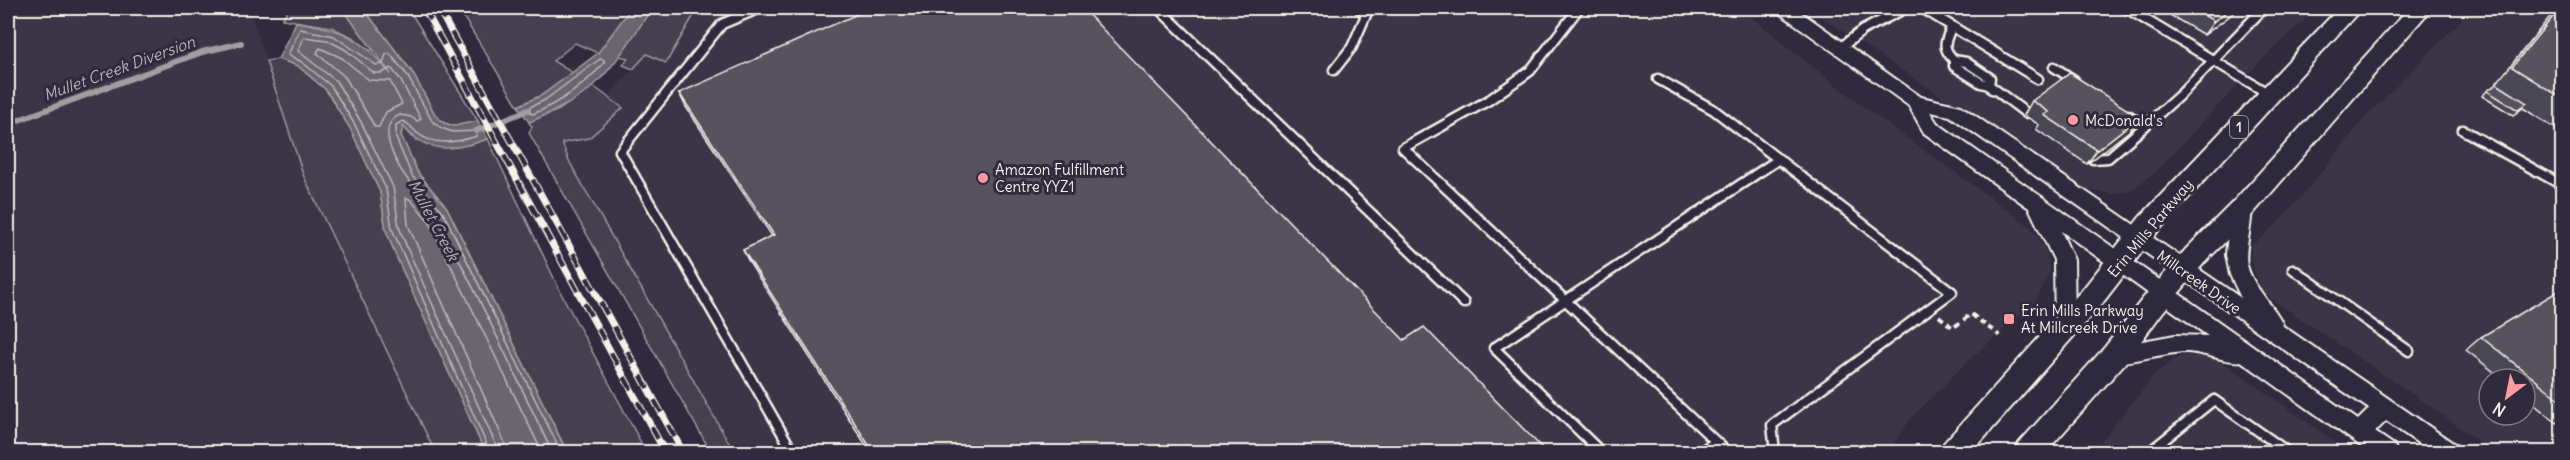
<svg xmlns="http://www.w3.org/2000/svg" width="2570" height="460" font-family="Delius,sans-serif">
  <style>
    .built { fill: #3b3647; fill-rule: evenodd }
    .green { fill: #454050; stroke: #9c989c; stroke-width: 1.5 }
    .water { fill: #6a6670; stroke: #a19ea0; stroke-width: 1.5 }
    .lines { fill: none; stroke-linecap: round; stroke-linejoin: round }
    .shore { stroke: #bdb9b8; stroke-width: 1.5 }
    .stream { stroke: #a19ea0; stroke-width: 6 }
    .service-casing { stroke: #f4f1e8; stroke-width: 13 }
    .tertiary-casing { stroke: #f4f1e8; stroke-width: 4 }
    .primary-casing { stroke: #f4f1e8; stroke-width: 4 }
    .path { stroke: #f4f1e8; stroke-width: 4; stroke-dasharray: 6 4.5; stroke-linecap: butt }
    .service { stroke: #2f2a3d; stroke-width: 8 }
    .tertiary { fill: #2f2a3d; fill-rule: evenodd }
    .primary { fill: #2f2a3d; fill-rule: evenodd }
    .rail-casing { stroke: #f4f1e8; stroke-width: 7 }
    .rail { stroke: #2f2a3d; stroke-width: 4.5; stroke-dasharray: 14; stroke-linecap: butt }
    .wall { fill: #4a4752; stroke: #f4f1e8; stroke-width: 1.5 }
    .shaded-wall { fill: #3c3942; stroke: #f4f1e8; stroke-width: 1.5 }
    .building { fill: #56525f; stroke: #f4f1e8; stroke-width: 1.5 }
    .poi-dot { fill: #ff9aa2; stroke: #2f2a3d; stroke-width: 2 }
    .labels { text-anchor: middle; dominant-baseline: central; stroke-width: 6; stroke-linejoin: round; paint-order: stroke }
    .shield { fill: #2f2a3d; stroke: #b9b5b5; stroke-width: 1.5 }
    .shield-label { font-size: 14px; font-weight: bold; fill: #f4f1e8 }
    .poi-label { font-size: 15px; fill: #f4f1e8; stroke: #2f2a3d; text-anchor: start }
    .street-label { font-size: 15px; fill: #f4f1e8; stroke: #2f2a3d }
    .water-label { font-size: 16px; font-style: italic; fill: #b6b2b2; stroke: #2f2a3d }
  </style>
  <rect width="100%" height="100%" fill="#2f2a3d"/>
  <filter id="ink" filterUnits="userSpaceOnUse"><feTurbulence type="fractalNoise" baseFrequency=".0167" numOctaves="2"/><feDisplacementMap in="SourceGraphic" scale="12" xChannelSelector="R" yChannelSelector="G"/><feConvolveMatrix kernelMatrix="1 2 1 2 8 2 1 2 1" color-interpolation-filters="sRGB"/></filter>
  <g filter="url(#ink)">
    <path class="built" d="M8,8h241l55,169 131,275h-427z
      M698,8h1043l54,45 76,59 159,114 17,25 3,21 -14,29 -67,59 -57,57 -24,35h-1154l-165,-291 -8,-19 28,-4 33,-30 -13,-13 38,-41 19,9z
      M1808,8h509l-57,54 -106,111 -24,18 -15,3 -29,-4 -15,-8z
      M2473,8h89v444h-69l-70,-51 -159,-107 -8,-18 -5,-19v-11l25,-21 31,-35 57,-71zM2489,379h36v36h-36z
      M2187,355l32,4 130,93h-256l64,-80 21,-15z"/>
    <path class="green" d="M289,8h53l31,41 -3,2 -16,-13 -23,-11 -49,-8z
      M363,8h45l70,113 -24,5 -10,-3 -8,-7 -24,-44z
      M458,8h173l-33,45 -23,-10 -22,18 20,12 -31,22 -24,11z
      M652,8h46l-32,55 -19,-9 -14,15 -10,-4 5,-7 -9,-2z
      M278,59l20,7 28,24 24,38 30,64 6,38 10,26 89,196h-50l-131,-275 -38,-116z
      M593,86l30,22 -34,30 -27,5 7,18 165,291h-23l-182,-319 3,-6 -3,-5 30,-12z
      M403,126l12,14 52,5 21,-6 74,156 84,157h-79l-120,-244 -29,-35 -17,-38z"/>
    <path class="water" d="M342,8h21l49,64 24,44 8,7 10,3 24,-5 10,18c-33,11 -60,17 -85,-13l-2,9 17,38 29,35 120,244h-82l-89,-196 -10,-26 -6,-38 -30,-64 -24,-38 -28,-24 -20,-7 18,-37c28,4 51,9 73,28 8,7 14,17 22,24z
      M631,8h21c-18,27 -37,59 -62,81 -18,15 -40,24 -61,33l-11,-16 24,-11 56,-42z"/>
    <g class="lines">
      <path class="shore" d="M320,48l22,10 27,22 21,1 12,23 -16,8 -7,15h-4l-30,-50 -28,-24z
        M600,59l4,1v3c-20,23 -43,39 -71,51l-3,-1v-6l15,-7z
        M490,452l-98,-223 -6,-40 -31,-64 -24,-39 -29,-24 -14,-7 12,-26 34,7 42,29 7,-1 3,-10h4l17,21 25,46 9,7 12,4 24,-1v5c-19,6 -43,11 -60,-3 -5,-4 -7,-9 -14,-12l-7,4v13l16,38 31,36 118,240
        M497,452l-1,-7 -88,-195 -9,-23 -6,-40 -32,-65 -25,-41 -38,-30 6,-14 23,3 19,10 28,23h7l10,-5 9,11 21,40 -4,2 -6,-4 -11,-2c-13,5 -14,18 -10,31 10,33 34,48 49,76 41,75 76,153 113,230
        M506,452l-2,-11 -96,-216 -2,-27 4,1 19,22 113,231"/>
      <path class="stream" d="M8,124l194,-72 39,-9
        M476,131l52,-21"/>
      <g class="service-casing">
        <path id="service" d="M760,8l-38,16 -102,127 173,301
          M1158,8l306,295
          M1579,8l-49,63 -41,29 -86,48 324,304
          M1884,8l10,6
          M1922,8l116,71
          M2126,8l143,86
          M1952,26c-7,16 -11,21 2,34v6l27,17 8,2 37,28
          M1839,49l24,-19 43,-22
          M1954,60l12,2 24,16 -1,7 3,4
          M2054,67l20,13
          M1334,70l18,-23 14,-32 -7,-7
          M1658,79l56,31 238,182 -180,133 3,27
          M2128,115l17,11 37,-33 82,-85
          M2463,130l99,55
          M2093,159l15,-1 37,-32
          M2293,269l116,82
          M1601,452l-107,-104 285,-189
          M1700,452l15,-10
          M2149,452l65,-52 74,52"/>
      </g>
      <g class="tertiary-casing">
        <path id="tertiary" d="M1775,8h20l126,89 40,9 280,192 -11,-23 -4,-20 2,-23 7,-28 7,-2 7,2c7,13 -6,43 -2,61 6,25 33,46 36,61l173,119 3,7h-28l-45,-31 -11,11 19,13 3,7h-28l-128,-91c-10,3 -39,-9 -55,-9 -20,0 -63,14 -78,9l-3,-6 3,-6 7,-3 60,-11 33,1 -147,-105 13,29 1,67 -3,6 -7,2 -7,-2 -3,-6 -1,-67 -25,-52 -105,-75 -15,-27 -131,-94zM1930,112l20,4 419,293 -11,11 -421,-297z"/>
      </g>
      <g class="primary-casing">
        <path id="primary" d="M2339,8h23l-204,223 -57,74 -129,147h-32l4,-9 139,-154 57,-72z
          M2409,8h23l-181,208 -47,47 -42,50 -37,50 -79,89h-31l4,-9 86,-96 39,-50 42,-48 47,-47z"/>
      </g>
      <path class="path" d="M1939,316l14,12 18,-14 29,22"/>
      <use href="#service" class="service"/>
      <use href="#tertiary" class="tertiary"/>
      <use href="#primary" class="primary"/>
      <g class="rail-casing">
        <path id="rail" d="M424,8l241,444
          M438,8l245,444"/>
      </g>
      <use href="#rail" class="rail"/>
    </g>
    <path class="wall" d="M2158,8h82l-36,27z
      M2557,8h5v125l-39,-25 -10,7 -31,-19 5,-5 8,-6z
      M679,93l725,247 143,113h-676l-121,-189 -7,-14 29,-14 -86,-129z
      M2032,101l107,16 -10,14 -42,33 -51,-35 3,-4 -15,-10z
      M2562,289v138l-37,-30v-18h-22l-37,-29 15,-13z"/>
    <path class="shaded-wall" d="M2231,8h9l-36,27 10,-14z
      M2139,117l-10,14 -42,33 10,-14z"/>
    <path class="building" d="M871,8h211l322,332 20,-13 123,126h-673l-131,-203 31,-15 -95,-142z
      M2191,8h40l-17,13z
      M2560,8h2v90l-50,-31z
      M2070,73l69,44 -42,33 -53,-35 5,-3 -17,-11z
      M2497,84l30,19 -9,7 -31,-19z
      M2562,289v112l-81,-64z"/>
  </g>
  <g class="poi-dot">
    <circle cx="2073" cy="120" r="6"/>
    <circle cx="983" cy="178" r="6"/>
    <rect x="2003" y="313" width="12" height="12" rx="3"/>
  </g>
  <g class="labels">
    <rect class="shield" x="2230" y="116" width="18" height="22" rx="4.5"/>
    <g class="shield-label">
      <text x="2239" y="127">1</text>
    </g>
    <g class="poi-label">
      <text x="2085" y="120">McDonald's</text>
      <text x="995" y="169">Amazon Fulfillment<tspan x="995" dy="17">Centre YYZ1</tspan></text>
      <text x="2021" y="310">Erin Mills Parkway<tspan x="2021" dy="17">At Millcreek Drive</tspan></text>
    </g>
    <g class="street-label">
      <text transform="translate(2150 228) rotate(-50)">Erin Mills Parkway</text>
      <text transform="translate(2199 282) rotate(35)">Millcreek Drive</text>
    </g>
    <g class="water-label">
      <text transform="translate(119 68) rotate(-20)">Mullet Creek Diversion</text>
      <text transform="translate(434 220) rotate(62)">Mullet Creek</text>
    </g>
  </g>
  <rect width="2570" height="460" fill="none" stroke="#2f2a3d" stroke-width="30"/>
  <rect x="15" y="15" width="2540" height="430" fill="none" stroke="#f4f1e8" stroke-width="2" filter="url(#ink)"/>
  <g transform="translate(2507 397) rotate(212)"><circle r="28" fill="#2f2a3d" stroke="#7e7a81" stroke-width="1.5"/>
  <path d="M0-4.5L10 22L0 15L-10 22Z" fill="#ff9aa2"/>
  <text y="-9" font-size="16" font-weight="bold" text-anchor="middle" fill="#f4f1e8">N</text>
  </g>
</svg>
